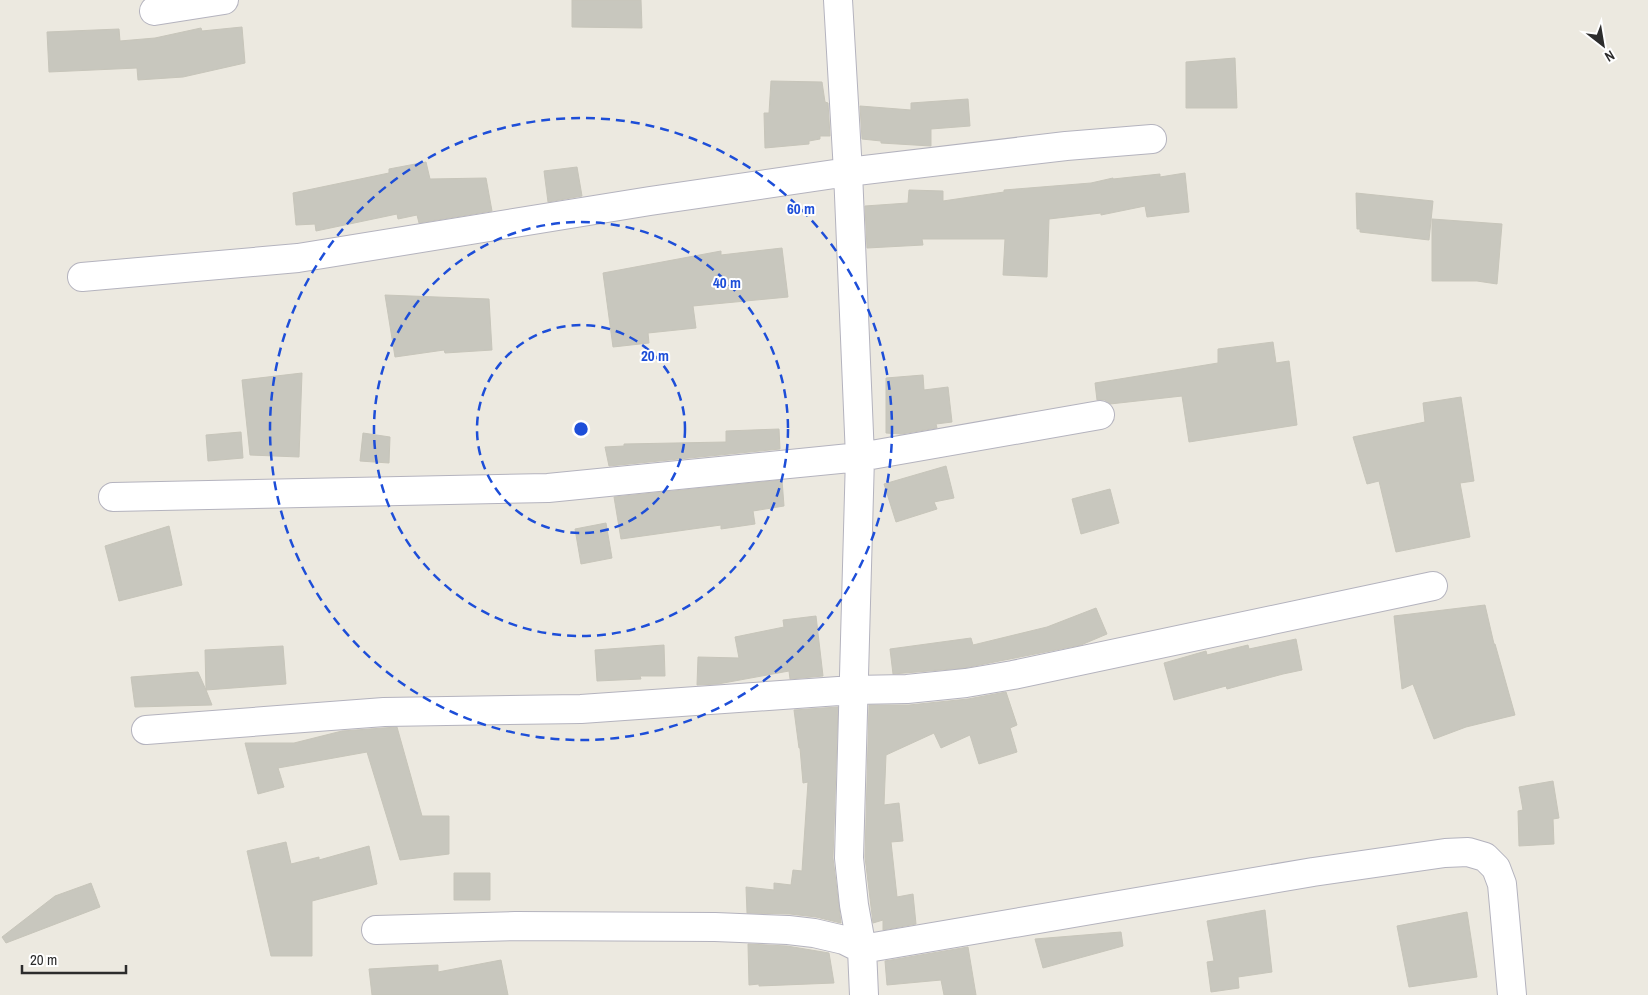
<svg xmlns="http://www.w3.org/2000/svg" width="1648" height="995" font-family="'Archivo Narrow',sans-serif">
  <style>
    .building { fill: #c8c7be; stroke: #c7c5ba }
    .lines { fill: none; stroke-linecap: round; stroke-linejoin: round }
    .street-casing { stroke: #b4b3be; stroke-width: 30 }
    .street { stroke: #fff; stroke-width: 28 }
    .ring { fill: none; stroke: #1d4ed8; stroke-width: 2.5; stroke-dasharray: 9 6 }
    .centre { fill: #1d4ed8; stroke: #fff; stroke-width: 2.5 }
    .ring-label { font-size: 15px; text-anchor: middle; font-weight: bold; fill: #1d4ed8; stroke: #fff; stroke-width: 4; stroke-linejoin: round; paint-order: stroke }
  </style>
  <rect width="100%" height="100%" fill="#ece9e0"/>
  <path class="building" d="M572,0h69l1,28 -70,-1z
    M242,27l3,36 -62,14 -45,3 -1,-12 -88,4 -2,-40 72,-3 1,12 35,-3 46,-10 1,3z
    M1235,58l2,50h-51v-46z
    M771,81l51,1 3,20 3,1 2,33h-10v3l-11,2v3l-44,4 -1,-35h5z
    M968,99l2,27 -39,3v17l-50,-3v-2l-19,-2 -2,-33 51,4v-7z
    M426,162l4,17 56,-1 6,33 -73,12 -2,-8 -19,4 -1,-5 -81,17 -1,-7 -19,1 -3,-32 96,-20v-4z
    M577,167l5,29 -34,6 -4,-31z
    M1185,173l4,39 -42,5 -2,-11 -44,9v-2l-52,6 -2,58 -44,-2 2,-36h-83l1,6 -56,3 -2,-42 43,-3 1,-13 34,1v10l61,-9v-2l87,-7 22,-5v1l47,-5v3z
    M1356,193l77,8 -4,39 -69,-8v-3h-3z
    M1432,219l70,5 -5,60 -20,-3h-45z
    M782,248l6,49 -95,9 3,22 -48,5 1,10 -36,4 -10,-74 118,-22v4z
    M385,295l104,4 3,51 -47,3 -1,-3 -49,7z
    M1273,342l3,21 13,-2 8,64 -108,17 -7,-46 -72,8 -5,-4h-8l-2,-17 123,-20v-14z
    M302,373l-3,84 -49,-2 -8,-75z
    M923,375l1,15 24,-3 4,35 -16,2 1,4 -36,6 -15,-1v-55z
    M1461,397l13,84 -14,2 10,54 -74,15 -17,-71 -12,3 -14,-47 72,-15 -2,-19z
    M779,429l1,20 -171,17 -4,-19 19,-1v-2l102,-2v-11z
    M241,432l2,26 -35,3 -2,-26z
    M363,433l27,4 -1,26 -29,-2z
    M946,466l8,32 -20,4 3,7 -41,13 -12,-38z
    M782,480l2,26 -31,5 2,13 -34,5v-4l-100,14 -7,-42z
    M1110,489l9,34 -38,11 -9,-35z
    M606,523l6,35 -31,6 -6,-35z
    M169,526l13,59 -63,16 -14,-55z
    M1485,605l9,39h1l20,71 -49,12 -32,12 -21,-55 -11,5 -8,-73z
    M1096,608l11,26 -26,11 -117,23 -71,6 -3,-25 81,-11 2,7 74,-18z
    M816,616l7,60 -33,3 -1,-8 -71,13 -21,1 1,-28 41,1 -4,-21 49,-10 -1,-7z
    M1296,639l6,31 -19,4 -56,15 -1,-3 -52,14 -10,-37 42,-12 1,4 41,-10 1,4z
    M664,645l1,31h-25l1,3 -44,2 -2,-31z
    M283,646l3,38 -80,6 6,15 -77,2 -4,-30 67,-5 8,18 -1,-40z
    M1006,692l11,33 -7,3 7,24 -38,12 -9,-29 -29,13 -7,-15 -48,22 -2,50 15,-2 4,38 -12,1 6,55 16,-3 3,30 -33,6v-10l-10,3 -8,-66 4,-152h40l59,-6z
    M838,707l-5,151 8,65 -25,-6 -26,-3 -43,-1 -1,-26 28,3v-7l17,2 2,-15 9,1 6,-89 -5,1 -3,-35h-1l-5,-38z
    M397,727l25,89h27v38l-49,6 -33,-108 -89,16 6,19 -26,7 -13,-51h49l48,-12z
    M1553,781l6,37 -6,1 1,25 -35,2 -1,-35 5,-1 -4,-23z
    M286,842l5,22 28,-7v3l50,-14 8,38 -65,17v55h-41l-24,-105z
    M454,873h36v27h-36z
    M91,883l9,24 -94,36 -4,-6 53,-41z
    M1265,910l7,62 -34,5 1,11 -28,4 -4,-30 7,-1 -7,-40z
    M1467,912l10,65 -68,10 -12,-61z
    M1121,932l2,14 -80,22 -8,-29z
    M748,944l39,2 42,7 5,30 -75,3v-2l-10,1z
    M968,947l8,48h-32l-3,-15 -54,5 -2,-24z
    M501,960l7,35h-136l-3,-26 69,-4v7z"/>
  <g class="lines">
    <g class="street-casing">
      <path id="street" d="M838,0l10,172 12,285 -11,401 5,47 8,44 2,46
        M154,11l70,-11
        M82,277l216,-19 352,-57 198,-29 218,-26 86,-7
        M113,497l435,-9 312,-31 240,-42
        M146,730l238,-18 197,-3 272,-19 54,-1 59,-6 47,-8 420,-89
        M376,930l139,-4 200,1 73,3 26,3 30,7 18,9 451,-77 132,-19 23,-1 17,5 11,11 6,16 10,111"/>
    </g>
    <use href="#street" class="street"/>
  </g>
  <g class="ring">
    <circle cx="581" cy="429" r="104"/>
    <circle cx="581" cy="429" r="207"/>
    <circle cx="581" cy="429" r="311"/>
  </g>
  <circle cx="581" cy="429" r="8" class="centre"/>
  <g class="ring-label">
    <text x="801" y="214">60 m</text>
    <text x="727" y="288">40 m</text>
    <text x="655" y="361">20 m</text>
  </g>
  <g transform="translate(1603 45) rotate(149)" stroke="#ffffff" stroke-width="4" paint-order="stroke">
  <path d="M0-4L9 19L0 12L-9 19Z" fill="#2c2c2c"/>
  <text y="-8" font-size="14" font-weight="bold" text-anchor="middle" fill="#2c2c2c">N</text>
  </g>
  <path d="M22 965v8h104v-8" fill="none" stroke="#2c2c2c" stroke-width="2.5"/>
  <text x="30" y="965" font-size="15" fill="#2c2c2c" stroke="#ffffff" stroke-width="4" paint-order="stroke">20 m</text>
</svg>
